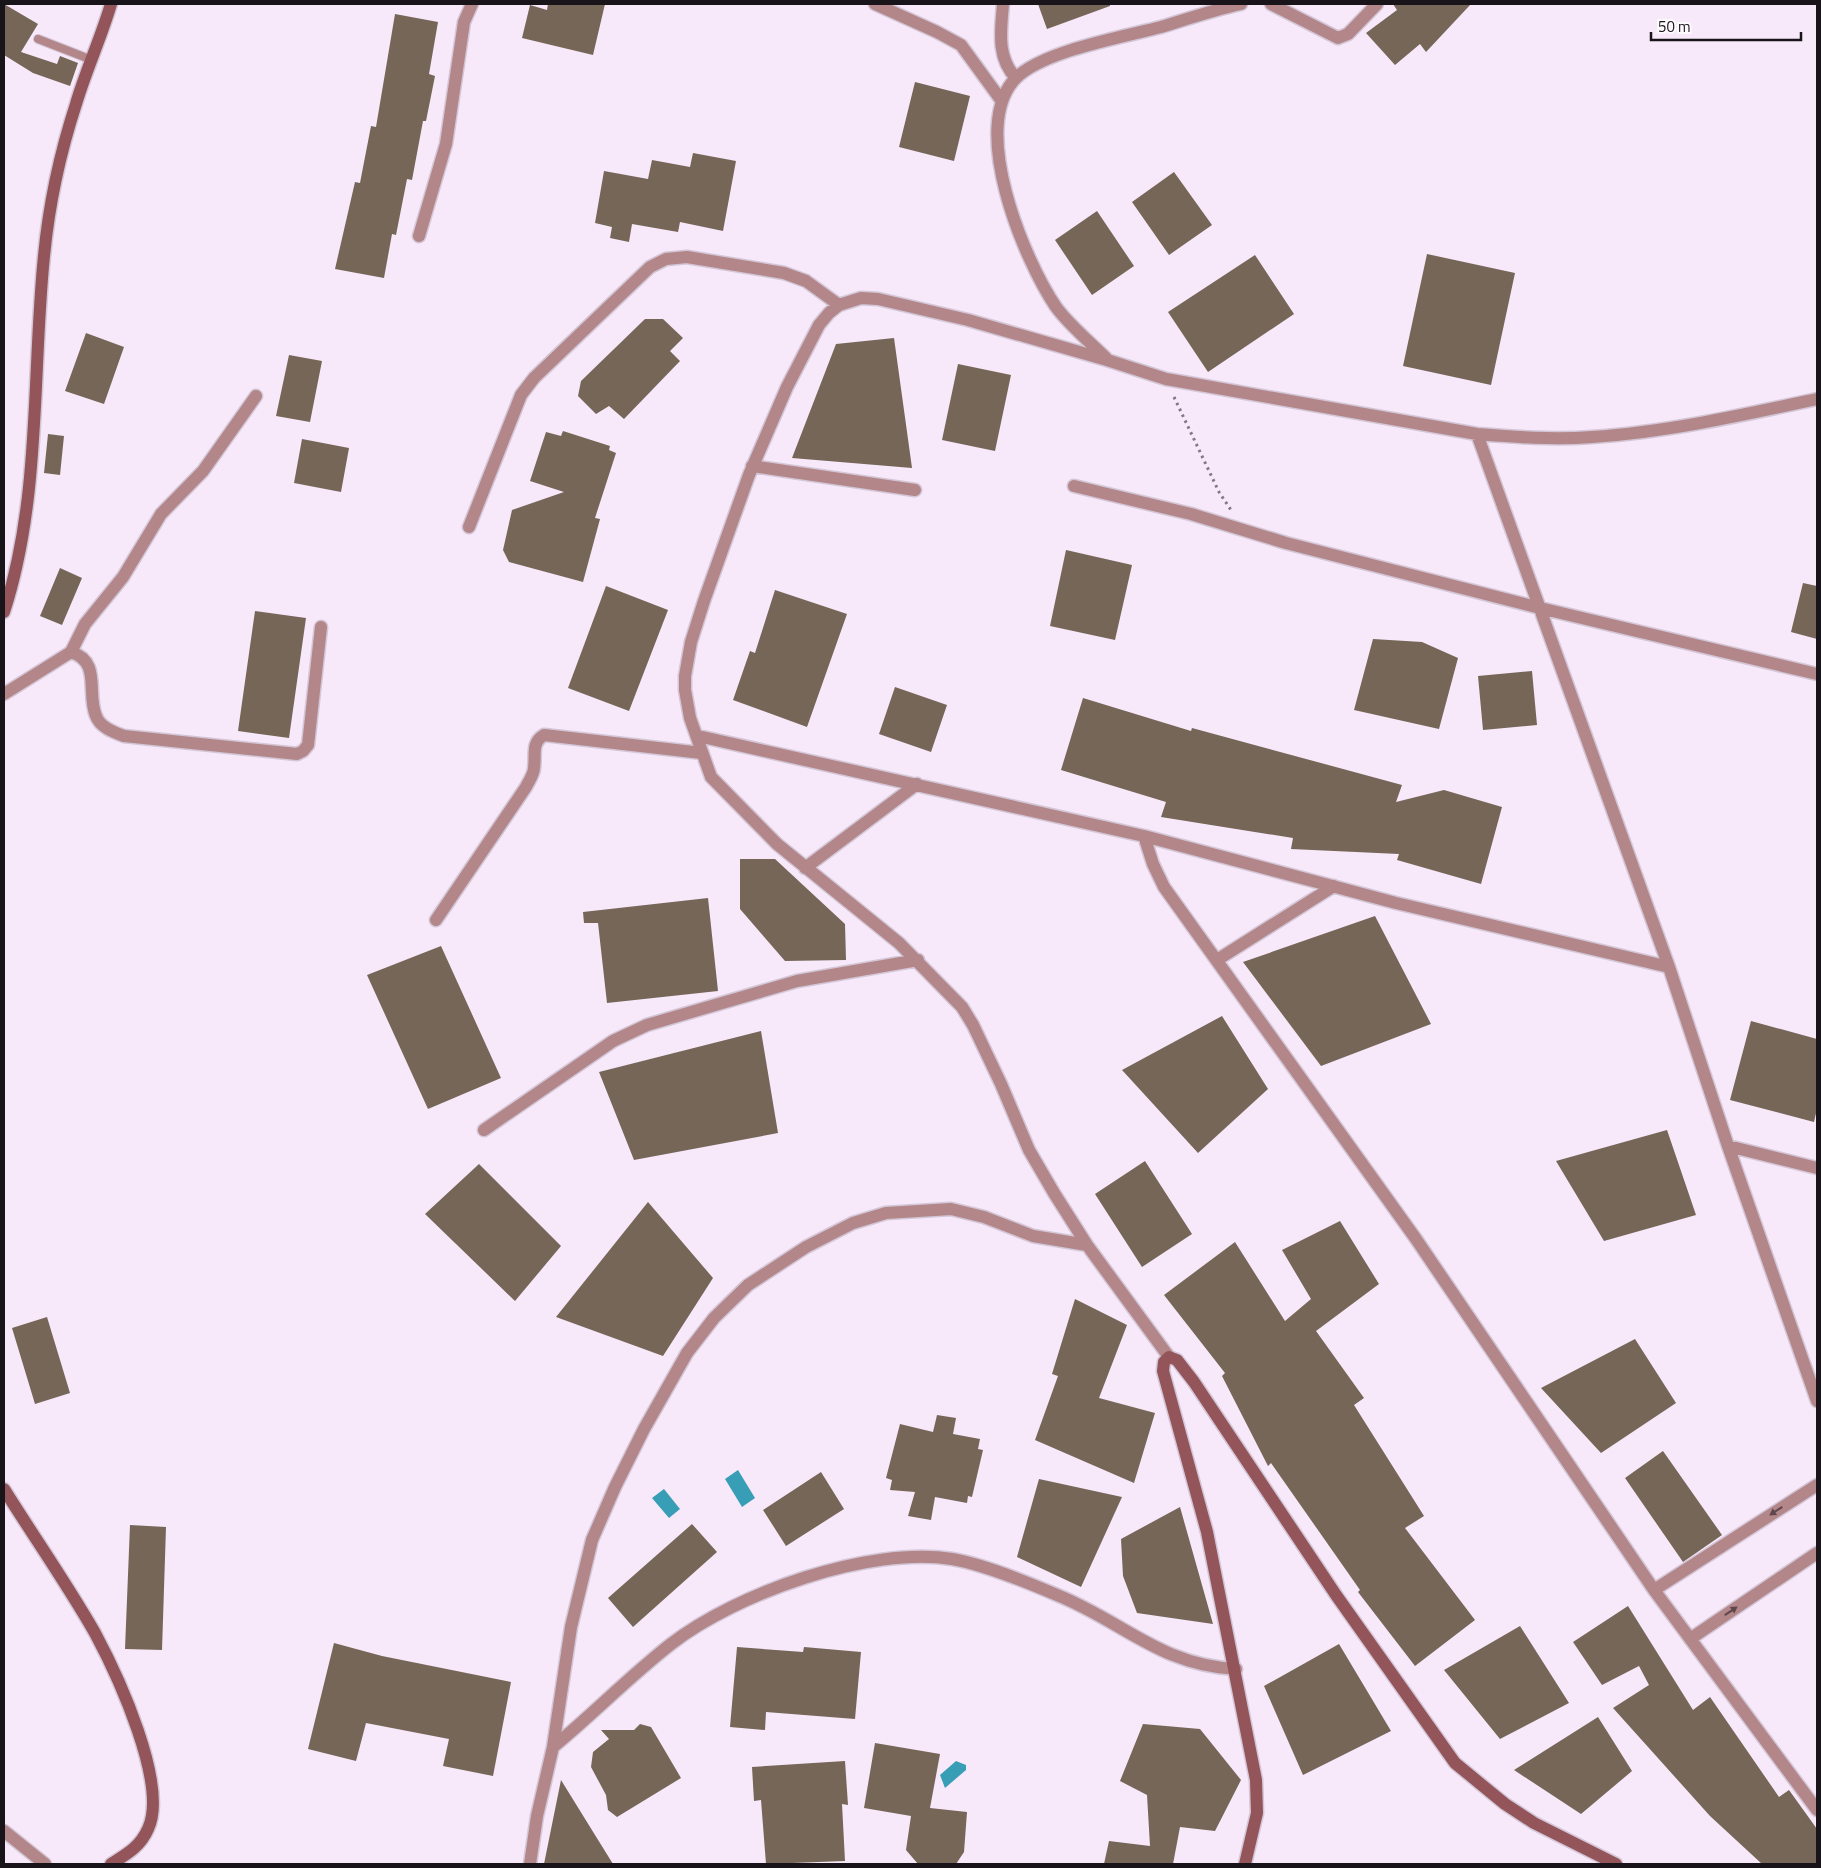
<svg xmlns="http://www.w3.org/2000/svg" width="1821" height="1868" font-family="'Titillium Web',sans-serif">
  <style>
    .water { fill: #389eb6 }
    .building { fill: #756658 }
    .lines { fill: none; stroke-linecap: round; stroke-linejoin: round }
    .lane-casing { stroke: #d3c6d6; stroke-width: 10 }
    .street-casing { stroke: #d3c6d6; stroke-width: 15 }
    .secondary-casing { stroke: #d3c6d6; stroke-width: 15 }
    .path { stroke: #827984; stroke-width: 3; stroke-dasharray: 2.5 4; stroke-linecap: butt }
    .lane { stroke: #b38689; stroke-width: 8 }
    .street { stroke: #b38689; stroke-width: 12 }
    .secondary { stroke: #93545a; stroke-width: 12 }
    .oneway { fill: #5e474c }
  </style>
  <rect width="100%" height="100%" fill="#f7e8fa"/>
  <path class="water" d="M738,1470l17,28 -13,9 -17,-28z
    M664,1489l16,20 -11,9 -17,-20z
    M956,1761l10,4v5l-21,18 -5,-13z"/>
  <path class="building" d="M4,4l34,20 -17,28 36,12 3,-8 18,7 -8,23 -37,-13 -29,-18z
    M548,4h57l-12,51 -71,-17 8,-33 17,5z
    M1038,4h72v2l-63,23z
    M1393,4h78l-45,48 -6,-8 -25,21 -29,-32 31,-23z
    M395,14l43,8 -9,52 6,2 -9,45h-3l-11,59 -5,-1 -11,56 -4,-1 -8,44 -49,-9 20,-87 5,1 11,-57 5,1z
    M915,82l55,14 -16,65 -55,-14z
    M693,153l43,8 -13,70 -43,-9 -2,10 -46,-8 -3,18 -19,-4 2,-11 -17,-4 9,-52 44,8 4,-19 38,7z
    M1174,172l38,53 -43,30 -37,-53z
    M1097,211l37,55 -42,29 -37,-55z
    M1427,254l88,19 -24,112 -88,-19z
    M1255,255l39,59 -86,58 -40,-60z
    M645,319h18l20,19 -13,13 10,10 -56,58 -15,-13 -13,8 -18,-18 3,-15z
    M86,333l38,14 -20,57 -39,-13z
    M894,338l18,130 -120,-10 44,-114z
    M289,355l33,6 -12,61 -34,-6z
    M958,364l53,11 -16,76 -53,-11z
    M563,431l47,15 -1,4 7,3 -21,65 5,1 -17,63 -74,-20 -6,-12 9,-40 52,-18 -34,-11 16,-49 15,4z
    M48,434l16,2 -4,39 -16,-2z
    M302,439l47,9 -8,44 -47,-9z
    M1066,550l66,15 -17,75 -65,-14z
    M60,568l22,10 -20,47 -22,-9z
    M1803,583l14,3v53l-26,-7z
    M606,586l62,24 -39,101 -61,-23z
    M775,590l72,24 -40,113 -74,-27 17,-49 5,2z
    M255,611l51,7 -17,120 -51,-7z
    M1373,639l49,3 36,16 -19,71 -85,-19z
    M1532,671l5,54 -54,5 -5,-54z
    M895,687l52,18 -16,47 -52,-18z
    M1083,698l108,33 1,-3 210,57 -6,17 48,-12 58,17 -21,77 -84,-24 2,-6 -108,-5 2,-11 -132,-21 5,-15 -105,-32z
    M740,859h35l70,65 1,36 -61,1 -45,-52z
    M708,898l10,93 -111,12 -9,-80h-14l-1,-11z
    M1375,916l56,108 -110,42 -78,-104z
    M441,946l60,132 -73,31 -61,-134z
    M1222,1016l46,73 -70,64 -76,-83z
    M1751,1021l66,18v70l-3,13 -84,-22z
    M761,1031l17,102 -144,27 -35,-88z
    M1667,1130l29,85 -92,26 -48,-80z
    M1145,1161l47,73 -50,33 -47,-73z
    M479,1164l82,82 -46,55 -90,-87z
    M648,1202l65,76 -50,78 -107,-39z
    M1340,1221l39,63 -63,47 48,67 -10,7 70,111 -19,12 70,92 -60,46 -57,-74 2,-2 -89,-127 -3,3 -46,-90 3,-3 -61,-78 71,-53 50,79 26,-22 -29,-49z
    M1075,1299l52,26 -28,73 56,15 -21,70 -99,-43 23,-64 -6,-2z
    M47,1317l23,76 -35,11 -23,-76z
    M1635,1339l41,64 -75,50 -60,-65z
    M937,1415l19,3 -3,16 27,5 -2,10 5,1 -11,47 -4,-1 -1,7 -32,-6 -4,23 -23,-4 7,-24 -25,-2 2,-10 -6,-2 14,-54 33,8z
    M1663,1451l59,84 -39,27 -58,-84z
    M821,1472l23,37 -58,37 -23,-36z
    M1039,1479l83,18 -41,90 -64,-30z
    M1180,1507l33,117 -76,-11 -14,-37 -2,-37z
    M692,1524l25,28 -84,75 -25,-29z
    M130,1525l36,2 -4,123 -37,-1z
    M1628,1606l65,104 17,-13 69,100 10,-7 28,39v35h-55l-52,-48 -97,-108 36,-23 -10,-19 -37,19 -29,-43z
    M1520,1626l49,77 -69,36 -56,-69z
    M334,1643l48,13 129,26 -18,94 -50,-10 6,-27 -83,-16 -10,38 -48,-12z
    M1339,1644l52,87 -88,44 -39,-89z
    M737,1647l66,5 1,-5 57,5 -6,67 -89,-7 -1,18 -35,-3z
    M1598,1717l34,54 -51,43 -67,-44z
    M640,1724l11,3 30,51 -64,39 -9,-7 -2,-15 -15,-28 2,-15 16,-13 -8,-9h33z
    M1143,1724l57,5 41,51 -26,51 -35,-4 -7,37h-69l5,-23 41,5 -3,-51 -27,-14z
    M875,1743l65,11 -10,54 37,4 -3,40 -8,12h-38l-12,-14 5,-34 -47,-8z
    M845,1761l3,44 -6,-1 3,57 -79,3 -5,-64 -7,1 -2,-34z
    M561,1780l34,55 18,29h-69z"/>
  <g class="lines">
    <g class="lane-casing">
      <path id="lane" d="M38,39l54,21"/>
    </g>
    <g class="street-casing">
      <path id="street" d="M875,4l62,28 24,13 40,55
        M1003,4c-2,26 -7,53 13,74
        M1271,4l67,34 10,-4 29,-30
        M419,236l27,-92 18,-122 8,-18
        M1106,358c-16,-16 -36,-32 -50,-51 -32,-47 -88,-181 -40,-229 27,-27 107,-41 145,-51 26,-8 53,-17 80,-23
        M1477,434l192,533 59,179 89,255
        M752,466l163,24
        M1074,486l117,28 95,29 254,65 277,66
        M469,527l52,-132 13,-17 116,-111 16,-8 21,-2 97,16 22,8 33,24
        M71,652l14,-28 38,-47 38,-63 42,-43 53,-75
        M4,694l67,-42c31,10 15,41 25,64 4,11 17,16 28,20l173,18 6,-3 5,-6 13,-118
        M698,736l446,100 9,28 11,23 252,352 238,351 163,220
        M1144,836l252,67 273,64
        M805,868l112,-84
        M436,920l90,-133c3,-6 8,-13 8,-19 2,-14 -3,-25 10,-33l158,18
        M1217,960l117,-74
        M484,1130l129,-89 34,-16 150,-44 121,-21
        M1728,1146l89,22
        M1169,1357l-82,-112 -33,-52 -25,-43 -28,-66 -28,-59 -11,-18 -63,-64 -122,-99 -66,-67 -21,-59 -5,-28v-14l6,-34 13,-41 45,-126 38,-88 32,-62 10,-12 10,-8 22,-7 17,1 90,21 139,40 59,19 311,55c38,3 76,6 115,3 75,-5 151,-22 225,-38
        M1654,1590l163,-105
        M1690,1639l127,-86
        M553,1747c40,-33 77,-71 118,-103 66,-51 198,-98 281,-85 30,5 77,24 105,36 67,27 103,70 179,74
        M4,1831l41,33
        M530,1864l7,-48 16,-69 18,-120 21,-87 23,-53 29,-58 43,-76 27,-35 34,-33 58,-38 47,-24 33,-10 65,-4 33,8 49,19 54,9"/>
    </g>
    <g class="secondary-casing">
      <path id="secondary" d="M4,612c37,-114 28,-238 40,-356 5,-52 16,-103 32,-152 10,-34 25,-66 35,-100
        M4,1489c30,48 63,95 91,144 22,41 74,152 53,196 -8,18 -21,25 -37,35
        M1245,1864l12,-51 -1,-33 -49,-248 -44,-161 1,-9 5,-5 8,3 17,22 142,213 119,168 50,41 29,19 82,41"/>
    </g>
    <path class="path" d="M1174,397l45,95 12,18"/>
    <use href="#lane" class="lane"/>
    <use href="#street" class="street"/>
    <use href="#secondary" class="secondary"/>
  </g>
  <defs><path id="oneway-solid" d="M-6-.8H1V-3.2L6.5 0L1 3.2V.8H-6Z" transform="scale(1.25)"/></defs>
  <g class="oneway">
    <use href="#oneway-solid" transform="translate(1776 1511) rotate(147)"/>
    <use href="#oneway-solid" transform="translate(1731 1611) rotate(-34)"/>
  </g>
  <rect width="1821" height="1868" fill="none" stroke="#19141a" stroke-width="10"/>
  <path d="M1651 32v8h150v-8" fill="none" stroke="#19141a" stroke-width="2.5"/>
  <text x="1658" y="32" font-size="15" fill="#19141a" stroke="#fdfafe" stroke-width="4" paint-order="stroke">50 m</text>
</svg>
